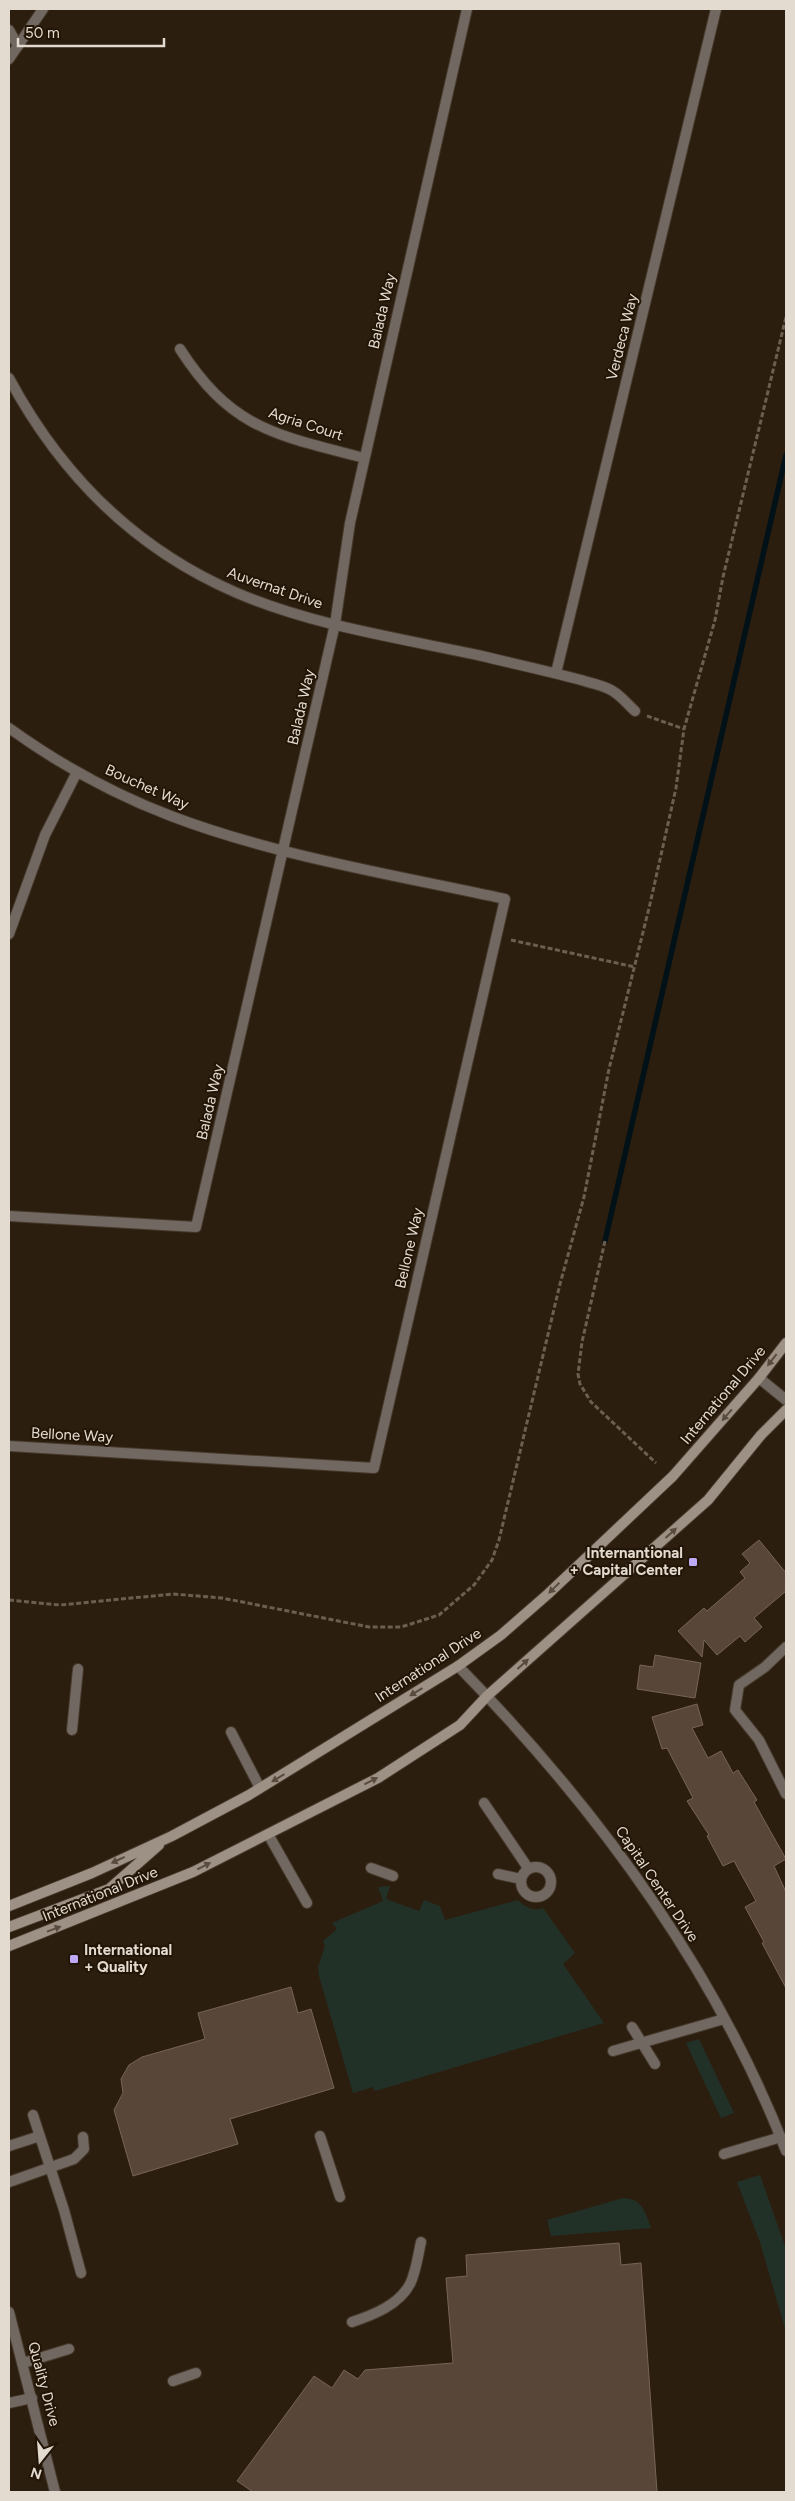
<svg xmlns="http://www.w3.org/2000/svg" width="795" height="2501" font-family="Figtree,sans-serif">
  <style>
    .green { fill: #223128 }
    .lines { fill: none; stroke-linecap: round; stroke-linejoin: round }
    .stream { stroke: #001117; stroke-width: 5.5 }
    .building { fill: #584638; stroke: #776455 }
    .service-casing { stroke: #46382a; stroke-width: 12 }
    .minor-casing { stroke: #46382a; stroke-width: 12 }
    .tertiary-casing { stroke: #46382a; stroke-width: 12 }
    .secondary-casing { stroke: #46382a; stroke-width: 12 }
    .path { stroke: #6c5f52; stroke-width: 3; stroke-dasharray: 5 2.5; stroke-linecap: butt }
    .service { stroke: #706861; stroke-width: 10 }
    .minor { stroke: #706861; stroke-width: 10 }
    .tertiary { stroke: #706861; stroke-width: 10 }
    .secondary { stroke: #9d9084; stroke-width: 10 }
    .oneway { fill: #594c3f }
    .poi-dot { fill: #bea9f5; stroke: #221506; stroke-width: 2 }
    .labels { text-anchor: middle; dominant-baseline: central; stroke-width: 4; stroke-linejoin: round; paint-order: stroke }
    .street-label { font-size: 15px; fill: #e3dad0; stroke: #221506 }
    .poi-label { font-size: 15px; font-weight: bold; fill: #e3dad0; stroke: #221506; text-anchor: end }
  </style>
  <rect width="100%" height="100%" fill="#2c1e0f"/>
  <path class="green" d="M390,1886l-4,13 33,12 5,-11 16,6 5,14 73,-20c8,8 15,11 25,8l32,45 -12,11 41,59 -229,68 -2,-4 -20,6 -34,-117 -1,-9 7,-21 -2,-5 14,-12 -5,-6 51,-22 -5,-14z
    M699,2039l35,74 -13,5 -35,-75z
    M760,2175l26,74v83l-26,-90 -23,-60z
    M623,2198c19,0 22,14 28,30l-100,8 -4,-16z"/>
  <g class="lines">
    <path class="stream" d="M605,1241l181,-786"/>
  </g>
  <path class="building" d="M759,1540l27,33v18l-32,27 8,9 -17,15 -5,-6 -23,19 -13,-15 -2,17 -24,-26 26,-23 3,3 38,-33 -5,-6 10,-9 -8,-9z
    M655,1655l46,8 -6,35 -58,-9 3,-24 13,2z
    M697,1704l6,21 -11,3 16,30 13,-7 12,22 5,-3 19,30 -3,2 32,57 -12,7 12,26v96l-24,-45 2,-1 -19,-35 11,-6 -22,-40 -11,5 -16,-30 2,-1 -22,-34 6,-3 -26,-50 -5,1 -10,-32z
    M291,1987l7,26 13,-4 23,79 -104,31 8,25 -105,32 -19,-66 9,-17 -2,-14 8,-14 13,-8 63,-18 -7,-26z
    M619,2243l2,22 20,-2 16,229h-404l-16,-11 77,-105 18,12 12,-18 14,9 7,-9 88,-7 -7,-85 21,-2 -1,-21z"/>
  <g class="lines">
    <g class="service-casing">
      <path id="service" d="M9,30l9,16
        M72,1730l6,-61
        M231,1732l29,56
        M484,1803l44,65
        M268,1834l39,69
        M521 1882a15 15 0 1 1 30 0a15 15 0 1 1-30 0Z
        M371,1868l22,8
        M498,1874l23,5
        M632,2027l23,37
        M613,2051l111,-32
        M33,2115l31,95 17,63
        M320,2136l20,61
        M9,2146l31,-10
        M724,2154l57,-17
        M9,2182l65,-23 10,-10 -1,-12
        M352,2322c21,-7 47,-17 58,-38 6,-12 8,-29 11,-42
        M23,2363l46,-14
        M173,2381l23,-8
        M9,2403l23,-5"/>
    </g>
    <g class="minor-casing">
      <path id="minor" d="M9,59l34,-50
        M180,349c52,81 97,86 184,109
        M9,378c52,97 126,171 228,215 77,33 164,45 245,63 33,8 66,15 99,24 9,3 20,5 28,9 10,4 18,15 26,22
        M556,673l160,-664
        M9,728c50,36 104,66 162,88 105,40 224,59 334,83l-131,569 -365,-22
        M9,934l36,-99 32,-63
        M9,1216l187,11 139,-603 15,-101 117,-514
        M759,1378l27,22
        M786,1647l-21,20 -26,18 -4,25 24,30 27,54
        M9,2312l46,180"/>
    </g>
    <g class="tertiary-casing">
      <path id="tertiary" d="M458,1666c137,140 257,301 328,485"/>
    </g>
    <g class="secondary-casing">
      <path id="secondary" d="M9,1906l83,-33 80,-37 77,-41 209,-129 43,-31 47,-41 125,-118 86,-98 27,-35
        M9,1927l100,-38 50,-44
        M9,1946l184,-74 185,-94 82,-53 27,-29 221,-196 53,-65 25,-25"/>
    </g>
    <path class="path" d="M647,716l37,13
      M511,940l124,27
      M605,1241l-23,101 -4,32 2,10 11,18 65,61
      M9,1600l51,5 113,-11 49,4 147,29h32l38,-12 35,-30 18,-25 7,-20 61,-256 24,-87 25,-128 41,-165 26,-116 8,-59 31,-109 8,-43 63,-260"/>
    <use href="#service" class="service"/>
    <use href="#minor" class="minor"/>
    <use href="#tertiary" class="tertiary"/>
    <use href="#secondary" class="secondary"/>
  </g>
  <defs><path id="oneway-solid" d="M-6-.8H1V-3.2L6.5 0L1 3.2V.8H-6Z" transform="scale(1.25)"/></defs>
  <g class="oneway">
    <use href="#oneway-solid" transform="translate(772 1360) rotate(128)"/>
    <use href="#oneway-solid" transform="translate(727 1415) rotate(131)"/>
    <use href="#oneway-solid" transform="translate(671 1533) rotate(-42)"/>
    <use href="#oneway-solid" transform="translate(554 1588) rotate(136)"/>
    <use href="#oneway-solid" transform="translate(523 1664) rotate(-42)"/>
    <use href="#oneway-solid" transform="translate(416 1692) rotate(149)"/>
    <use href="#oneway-solid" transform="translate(278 1778) rotate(149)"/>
    <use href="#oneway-solid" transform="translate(371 1781) rotate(-27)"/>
    <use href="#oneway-solid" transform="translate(118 1860) rotate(155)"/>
    <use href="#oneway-solid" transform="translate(204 1866) rotate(-27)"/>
    <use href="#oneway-solid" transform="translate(54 1929) rotate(-20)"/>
  </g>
  <g class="poi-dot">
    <rect x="688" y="1557" width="10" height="10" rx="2.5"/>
    <rect x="69" y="1954" width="10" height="10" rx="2.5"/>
  </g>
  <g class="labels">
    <g class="street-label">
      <text transform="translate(382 311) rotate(-77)">Balada Way</text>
      <text transform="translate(622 337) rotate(-76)">Verdeca Way</text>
      <text transform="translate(306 424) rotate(18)">Agria Court</text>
      <text transform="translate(275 588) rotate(19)">Auvernat Drive</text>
      <text transform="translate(301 707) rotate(-77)">Balada Way</text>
      <text transform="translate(147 787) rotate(24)">Bouchet Way</text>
      <text transform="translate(210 1102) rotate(-77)">Balada Way</text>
      <text transform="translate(409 1248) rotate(-77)">Bellone Way</text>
      <text transform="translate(723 1395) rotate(-50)">International Drive</text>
      <text transform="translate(72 1435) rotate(3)">Bellone Way</text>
      <text transform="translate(428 1665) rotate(-33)">International Drive</text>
      <text transform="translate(657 1884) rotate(56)">Capital Center Drive</text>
      <text transform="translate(100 1894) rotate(-22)">International Drive</text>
      <text transform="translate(44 2384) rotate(75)">Quality Drive</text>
    </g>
    <g class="poi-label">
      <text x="683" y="1553">Internantional<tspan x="683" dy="17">+ Capital Center</tspan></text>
      <text x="84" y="1950" text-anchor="start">International<tspan x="84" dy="17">+ Quality</tspan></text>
    </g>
  </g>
  <rect width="795" height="2501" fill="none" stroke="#e3dad0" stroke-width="20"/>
  <g transform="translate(40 2461) rotate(197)" stroke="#221506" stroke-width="4" paint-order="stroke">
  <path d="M0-4L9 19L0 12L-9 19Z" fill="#e3dad0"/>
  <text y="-8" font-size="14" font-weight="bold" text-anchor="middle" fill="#e3dad0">N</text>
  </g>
  <path d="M18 38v8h146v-8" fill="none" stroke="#e3dad0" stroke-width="2.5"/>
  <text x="25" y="38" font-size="15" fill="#e3dad0" stroke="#221506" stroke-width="4" paint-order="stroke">50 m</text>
</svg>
